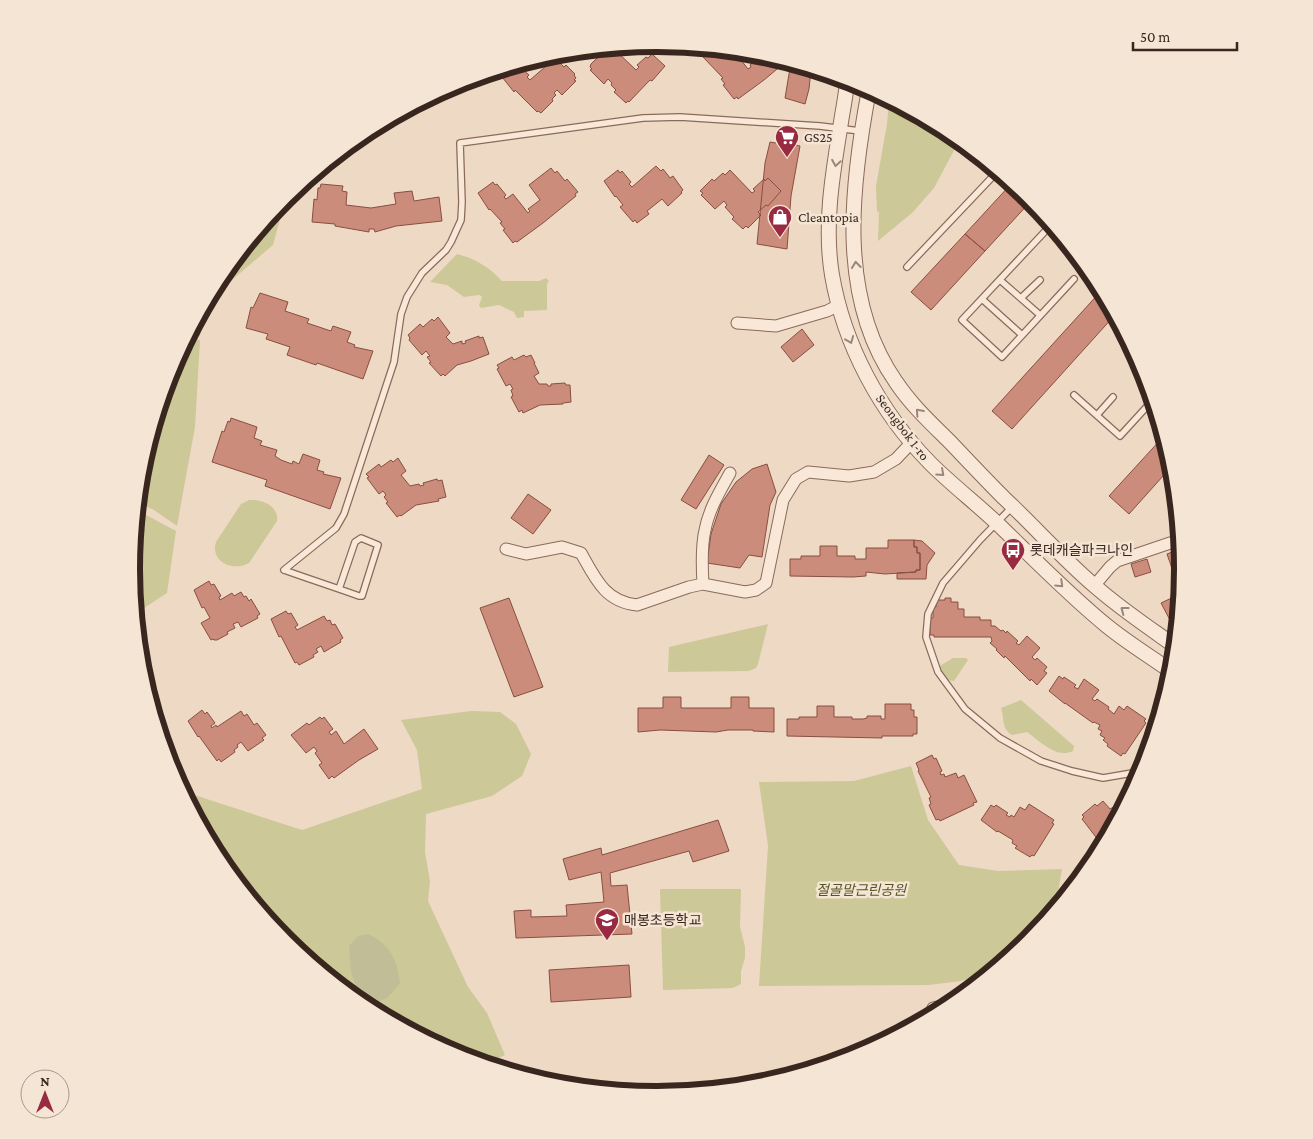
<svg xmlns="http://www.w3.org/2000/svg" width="1313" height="1139" font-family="'Crimson Pro','Noto Sans KR',serif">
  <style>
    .green { fill: #ccc898 }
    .cemetery { fill: #c1be97 }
    .building { fill: #cc8c7b; stroke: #884f41 }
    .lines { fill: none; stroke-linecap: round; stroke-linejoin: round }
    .service-casing { stroke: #896a5b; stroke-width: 8 }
    .minor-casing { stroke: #896a5b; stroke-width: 13 }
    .tertiary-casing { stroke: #896a5b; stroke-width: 16 }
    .service { stroke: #f9e8d8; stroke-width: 5.5 }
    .minor { stroke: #f9e8d8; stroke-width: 11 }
    .tertiary { stroke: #f9e8d8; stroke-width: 14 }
    .oneway { stroke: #99877c }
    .labels { text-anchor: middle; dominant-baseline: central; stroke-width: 5; stroke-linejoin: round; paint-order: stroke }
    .poi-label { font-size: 14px; fill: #39261f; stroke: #f5e5d4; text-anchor: start }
    .street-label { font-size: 14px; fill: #39261f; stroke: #f5e5d4 }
    .park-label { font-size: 14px; font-style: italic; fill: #535525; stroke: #f5e5d4 }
    .rim { fill: none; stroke: #39261f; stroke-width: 6 }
  </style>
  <rect width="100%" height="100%" fill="#eed9c5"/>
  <path class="green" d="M889,101l60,32 10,8 -25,47 -21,24 -35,29 1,-30 -2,1 -1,-26 11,-62z
    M286,197l-13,48 -67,57 14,-25z
    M457,254c19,5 32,13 45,27h37l7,-3 3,3 -2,3v26l-23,1v6l-7,1 -3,-6 -15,-7 -18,3 -2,-3 3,-8 -3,-2 -15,2 -17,-12 -17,-3z
    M203,309l-3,27 -11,-1z
    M187,338l13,2 -5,87 -18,99 -23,-16 -17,-8 4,-35 30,-99z
    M249,500c13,-1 30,6 28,21l-28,42c-16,9 -39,-1 -33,-21l25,-38z
    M137,510l39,21 -9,62 -32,21 -4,-45z
    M768,624l-10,40 -2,4 -7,3 -81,1 1,-25z
    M953,658h13l2,2 -14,21 -6,-1 -10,-13z
    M1021,700l53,46 -1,5c-17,8 -33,-10 -46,-19l-15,3c-11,-7 -7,-15 -11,-27z
    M471,711l29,1 16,12 15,30 -9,22 -30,20 -66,18 -1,38 5,29 -2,20 40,86 19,26 18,42 -19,9 -31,-9 -91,-49 -79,-65 -66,-80 -37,-70 120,39 120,-41 -5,-39 -16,-30z
    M911,766l17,54 31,45 39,6 64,-2 -7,40 -27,32 -39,32 -28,8 -32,4 -170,1 9,-140 -9,-64 95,-1z
    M660,889h81l-1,38 5,20v11l-4,13v13l-8,4 -70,2z"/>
  <path class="cemetery" d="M368,934c22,10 29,26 32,49 -13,17 -18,22 -40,17l-9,-28 -2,-26 9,-10z"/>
  <path class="building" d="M702,48l24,3 -1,2 2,3 7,-5 14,18 3,-2 -1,-2 12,-10 22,6 -2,2 1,1 -19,16 -26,19 -1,-2 -3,2 -11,-14 2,-1 -4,-5 2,-1 -20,-21 1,-1 -5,-6z
    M614,49l22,21 3,-3 -2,-2 9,-8 2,1 4,-4 13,12 -13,15 -2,-1 -21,22 -1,-1 -2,2 -12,-11 2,-2 -5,-5 1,-2 -4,-4 -4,5 -14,-14 2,-1 -2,-2 1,-3 9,-9 2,2 5,-6 2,2z
    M553,60l4,4 2,-2 5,5 2,-2 9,9 -1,1 2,3 -2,2 2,1 -14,14 -5,-5 -3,3 2,2 -4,4 1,2 -12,12 -3,-2 -1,1 -22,-22 -1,2 -12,-15 10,-10 4,-2 3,4 1,-2 9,8 -2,2 3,3z
    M784,61l27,9 -2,19 -4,15 -20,-6 5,-30h-5v-4l-3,-1z
    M473,79l-17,8 -1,-2 -15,9 -1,-1 17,-9z
    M777,140l23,6 -9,50 -4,53 -30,-5 8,-81 5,-21 6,1z
    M656,166l5,5 2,-2 7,9 3,-2 10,14 -2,2 1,1 -14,13 -6,-7 -15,12 2,3 -12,9 -2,-3 -2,2 -13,-15 3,-2 -7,-9 -1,1 -11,-16 14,-11 2,3 2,-2 9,11 -2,2 3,3z
    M551,168l4,5 2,-2 8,10 2,-2 11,13 -3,2 1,2 -33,27 -26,19 -2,-1 -2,2 -10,-13 2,-1 -5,-6 2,-1 -12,-13 -1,1 -11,-17 15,-11 2,3 2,-1 9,11 -2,2 2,2 7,-5 15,19 2,-2 -2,-2 12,-9 -11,-15z
    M730,170l22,23 3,-2 -2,-2 11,-10 1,2 3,-3 13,13 -13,15 -2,-1 -8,7 3,3 -13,13 -2,-2 -3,3 -11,-10 2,-2 -9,-10 2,-2 -3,-4 -9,8 -14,-14 2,-2 -3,-2 12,-12 2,2 9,-8 2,2z
    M321,184l22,2 -1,5 5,1 -1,13 25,3 25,-4 -2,-11 18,-2 2,10 25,-4 3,24 -46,5 -21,6 -1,-3h-5v3l-34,-6v-2l-23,-2 2,-23 3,1 1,-12h2z
    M1011,184l20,17 -46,50 -20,-17z
    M965,234l20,17 -54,59 -20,-18z
    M1101,291l13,25 -102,113 -20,-18z
    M260,293l28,9 -3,9 24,8 -2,4 24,8 2,-5 18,6 -4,10 8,3 -1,2 19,4 -10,28 -46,-16 -1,2 -29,-10 3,-8 -24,-8 2,-5 -22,-6 5,-21 2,1z
    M438,317l12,16 -4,4 7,7 9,-3v3l4,-1 -1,-2 14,-5v2l4,-1 6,17 -18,7 -14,4 -12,11 -2,-2 -2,2 -12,-13 2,-1 -4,-5 3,-1 -4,-5 -4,4 -13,-15 1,-2 -2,-3 12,-11 3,3 9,-8 2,2z
    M802,329l12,16 -21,17 -12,-15z
    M524,355l2,2 5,-2 4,8h-1l5,10 -5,3 5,8h8l1,2h3v-2l14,-1 1,2h4l1,17 -8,1v1l-23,1 -17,8 -1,-3 -3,2 -8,-15 2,-1 -2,-6 2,-1 -3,-5 -4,2 -9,-17 2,-1 -2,-3 15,-8 2,3z
    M231,418l26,9 -3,11 8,3 -2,4 17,5 -2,6 6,4 11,4 1,-3 6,3 4,-10 17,6 -3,10 7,2 -1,2 18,4 -11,31 -65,-23 2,-6 -55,-18 10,-31 2,1 4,-11 2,1z
    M1163,437l9,29 -43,48 -20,-18z
    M709,455l15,10 -28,44 -15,-9z
    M398,458l8,13 -5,4 9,11 9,-2 1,2 4,-1 -1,-2 14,-4 1,2 4,-1 4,17 -8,2 1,2 -23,4 -15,11 -1,-1 -3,2 -11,-14 2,-1 -4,-5 2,-2 -3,-4 -4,3 -12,-16 2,-1 -3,-3 13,-10 2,3 10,-7 2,2z
    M767,464l9,28 -6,13 -8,52 -13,-2 -9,13 -33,-5 4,-29 10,-30 15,-22 16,-13z
    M528,494l23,16 -18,24 -22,-16z
    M888,540h26v7h3v6h3v17h-4v2l-31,2 -19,-2v4l-13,1 -63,-1v-17h11v-3h19v-10h17v10h18v3h11v-11h22z
    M914,540l8,1 13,12 -8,12 -1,14h-29v-6l19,-1v-2h4v-17h-3v-6h-3z
    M1180,549l1,29 -5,2 -9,-26z
    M1147,559l4,13 -16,5 -4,-13z
    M209,581l2,4 3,-1 7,12 -2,1 1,3 12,-7 2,3 7,-4 3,5 2,-1 3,5 2,-2 9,15 -3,2 1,2 -17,9 -3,-5 -5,2 2,4 -8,4 1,2 -11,6h-3l-1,-1 -2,1 -10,-17 9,-5 -6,-11 -2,1 -8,-18z
    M1180,594l-3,24 -6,4 -10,-19z
    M509,598l34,89 -29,10 -34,-89z
    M945,598h6v4h7v7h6v8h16v3h11v6h4l6,5 2,-1 3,3 1,-2 11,10 -2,2 3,2 8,-9 13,12 -8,9 3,3 2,-2 10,9 -3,4 3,2 -10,12 -6,-6 -1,2 -25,-25 -1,2 -8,-8 1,-1 -7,-6 2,-2 -1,-4h-57v-2h-4v-17h3v-11h3v-7h9z
    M286,611l2,3 3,-1 7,12 -3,2 2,3 27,-14 3,5 3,-1 2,5 3,-1 8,14 -3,2 1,2 -17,10 -3,-6 -5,3 2,3 -5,3 1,2 -15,8 -2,-3 -2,1 -14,-27 -2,1 -8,-18z
    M1059,676l4,3 1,-2 12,8 -2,2 4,2 6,-10 15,11 -7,9 3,2 2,-2 12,8 -1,2 6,5 5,-8 5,4 3,-4 19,13 -2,2 2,2 -21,31 -2,-1 -2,3 -14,-10 1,-2 -5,-4 2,-2 -5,-3 2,-4 -4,-2 2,-4 -6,-3 -1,1 -28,-20v1l-16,-13z
    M663,697h18v11h50v-11h18v11h25v24l-21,-1v-1h-25l-12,2 -56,-2 -22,2v-24h25z
    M885,704h26v6h3v7h3v17h-4v2h-31v2l-95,-2v-17h12v-2h18v-11h17v11h18v2h11l4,-1v-2h14v3h4z
    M202,710l3,4 2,-2 8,11 -4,3 1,2 4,-3 1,2 24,-16 3,5 3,-2 7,11 3,-2 9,12 -4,3 2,2 -16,11 -7,-9 -4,3 1,2 -4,3 1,2 -14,10 -2,-3 -2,2 -18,-25 -1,1 -10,-16z
    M320,717l2,2 2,-2 9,12 -4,3 2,3 5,-4 8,13 20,-15 14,20 -19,11 -25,18 -2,-2 -3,3 -10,-14 3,-2 -7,-10 2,-2 -3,-4 -8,6 -15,-18 16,-12 2,2z
    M932,755l2,4 2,-1 6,13 -2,1 1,3 3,-1 1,3 11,-4 2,5 6,-3 13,27 -4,1 1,2 -34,16 -1,-2 -3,1 -7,-15 2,-1 -2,-6 2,-1 -13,-26 1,-1 -3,-7z
    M1103,801l7,8 7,-4 4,5 -19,35 -20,-26 2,-2 -2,-2 13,-11 2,2z
    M1029,804l25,16 -2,3 2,1 -20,32 -2,-1 -2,2 -15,-9 2,-2 -5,-3 1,-3 -15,-9 -1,1 -16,-12 10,-15 3,2 2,-2 12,8 -2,2 4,2 1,-2 3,2 6,-10 5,3z
    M718,820l11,31 -36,11 -4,-11 -79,22 1,13 16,-1 5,49 -116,4 -2,-27 17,-1v7l36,-1 -1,-11 38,-3 -3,-30 -32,8 -6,-21 38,-11 1,7z
    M629,965l2,32 -80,5 -2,-32z"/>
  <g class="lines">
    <g class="service-casing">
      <path id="service" d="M1051,225l-89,95 40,37 72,-78
        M907,267l90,-95
        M1000,280l40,35
        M1021,298l19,-18
        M982,299l40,36
        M1074,395l46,41 32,-35
        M1097,415l16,-18
        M1013,506l-33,34 -37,43 -15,31 -2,23 12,35 27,37 35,29 41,23 31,10 31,7 35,-6
        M284,570l52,-42 8,-14 50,-152 7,-48 6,-17 15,-24 24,-23 5,-8 10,-22 1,-18 -2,-59 183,-25 37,-1 140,9 40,5
        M284,570c25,9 50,17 75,26h3l16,-51 -17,-7 -6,4 -16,47"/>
    </g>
    <g class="minor-casing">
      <path id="minor" d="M737,323l39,3 51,-15 12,-6
        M506,549l20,5 36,-7 19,6c14,25 24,49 56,52l52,-18 14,-3 42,8 11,-2 10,-7 17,-83 13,-21 12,-7 41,4 25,-4 22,-13 16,-17
        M703,584c-1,-17 -2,-37 2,-54 4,-21 15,-39 25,-57
        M1094,586l16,-19 7,-6 62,-21
        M933,1008l20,-5"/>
    </g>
    <g class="tertiary-casing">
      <path id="tertiary" d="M847,81c-1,16 -5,32 -7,48 -8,48 -16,98 -8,146 12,70 48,137 98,188 22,22 47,41 70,63 35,34 69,69 107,100 21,17 44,31 65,46
        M869,90c-18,95 -32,208 27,292 16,24 36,42 56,62 17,18 34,36 52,54 31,29 60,62 92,89 25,22 52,40 79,59"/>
    </g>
    <use href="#service" class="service"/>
    <use href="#minor" class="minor"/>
    <use href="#tertiary" class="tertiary"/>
  </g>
  <defs><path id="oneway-chevron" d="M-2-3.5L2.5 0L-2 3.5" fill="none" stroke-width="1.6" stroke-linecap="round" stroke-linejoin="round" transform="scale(1.25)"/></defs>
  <g class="oneway">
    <use href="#oneway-chevron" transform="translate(836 163) rotate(99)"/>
    <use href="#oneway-chevron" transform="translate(856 265) rotate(-96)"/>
    <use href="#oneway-chevron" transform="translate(850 340) rotate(68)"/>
    <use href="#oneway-chevron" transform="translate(919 412) rotate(-132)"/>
    <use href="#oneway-chevron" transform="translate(941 473) rotate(42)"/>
    <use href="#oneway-chevron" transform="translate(1060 584) rotate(44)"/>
    <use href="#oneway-chevron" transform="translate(1124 610) rotate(-143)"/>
  </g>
  <defs>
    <g id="supermarket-pin" transform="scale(1.25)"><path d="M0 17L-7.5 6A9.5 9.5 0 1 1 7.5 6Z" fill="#982b41" stroke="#f5e5d4"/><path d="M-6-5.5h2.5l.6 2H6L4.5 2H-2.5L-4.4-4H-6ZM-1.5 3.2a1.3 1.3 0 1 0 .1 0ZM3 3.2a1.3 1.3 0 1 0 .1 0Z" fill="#fff"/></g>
    <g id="shop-pin" transform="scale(1.25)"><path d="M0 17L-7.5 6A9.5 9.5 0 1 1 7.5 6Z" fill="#982b41" stroke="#f5e5d4"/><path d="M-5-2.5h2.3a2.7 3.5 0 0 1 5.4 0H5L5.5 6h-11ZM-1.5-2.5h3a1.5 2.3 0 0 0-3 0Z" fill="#fff"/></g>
    <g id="bus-pin" transform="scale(1.25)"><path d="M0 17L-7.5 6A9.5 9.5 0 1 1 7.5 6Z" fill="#982b41" stroke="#f5e5d4"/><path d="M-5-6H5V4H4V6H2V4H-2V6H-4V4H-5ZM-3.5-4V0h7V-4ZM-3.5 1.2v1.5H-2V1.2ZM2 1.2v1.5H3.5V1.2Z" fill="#fff"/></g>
    <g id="school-pin" transform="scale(1.25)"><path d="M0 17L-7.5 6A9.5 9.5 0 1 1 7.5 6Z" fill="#982b41" stroke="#f5e5d4"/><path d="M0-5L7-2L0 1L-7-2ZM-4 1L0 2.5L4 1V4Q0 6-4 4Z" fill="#fff"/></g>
  </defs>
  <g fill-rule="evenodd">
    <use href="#supermarket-pin" x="787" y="137"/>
    <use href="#shop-pin" x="780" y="217"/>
    <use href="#bus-pin" x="1013" y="550"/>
    <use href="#school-pin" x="607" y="920"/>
  </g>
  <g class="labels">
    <g class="poi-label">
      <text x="804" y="137">GS25</text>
      <text x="798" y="217">Cleantopia</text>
      <text x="1030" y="550">롯데캐슬파크나인</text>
      <text x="624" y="920">매봉초등학교</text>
    </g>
    <g class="street-label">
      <text transform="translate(903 427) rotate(53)">Seongbok 1-ro</text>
    </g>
    <g class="park-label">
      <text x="861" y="890">절골말근린공원</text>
    </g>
  </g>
  <path d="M0 0H1313V1139H0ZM140 569a517 517 0 1 1 1034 0a517 517 0 1 1-1034 0Z" fill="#f5e5d4" fill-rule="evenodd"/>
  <path class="rim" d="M140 569a517 517 0 1 1 1034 0a517 517 0 1 1-1034 0Z"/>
  <g transform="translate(45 1094)"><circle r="24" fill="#f5e5d4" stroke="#aa998c"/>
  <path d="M0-4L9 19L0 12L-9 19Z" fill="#982b41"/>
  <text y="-8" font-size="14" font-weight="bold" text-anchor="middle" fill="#39261f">N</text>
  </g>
  <path d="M1133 42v8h104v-8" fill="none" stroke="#39261f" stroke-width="2.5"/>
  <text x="1140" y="42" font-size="15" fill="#39261f" stroke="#f5e5d4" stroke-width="4" paint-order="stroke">50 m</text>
</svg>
